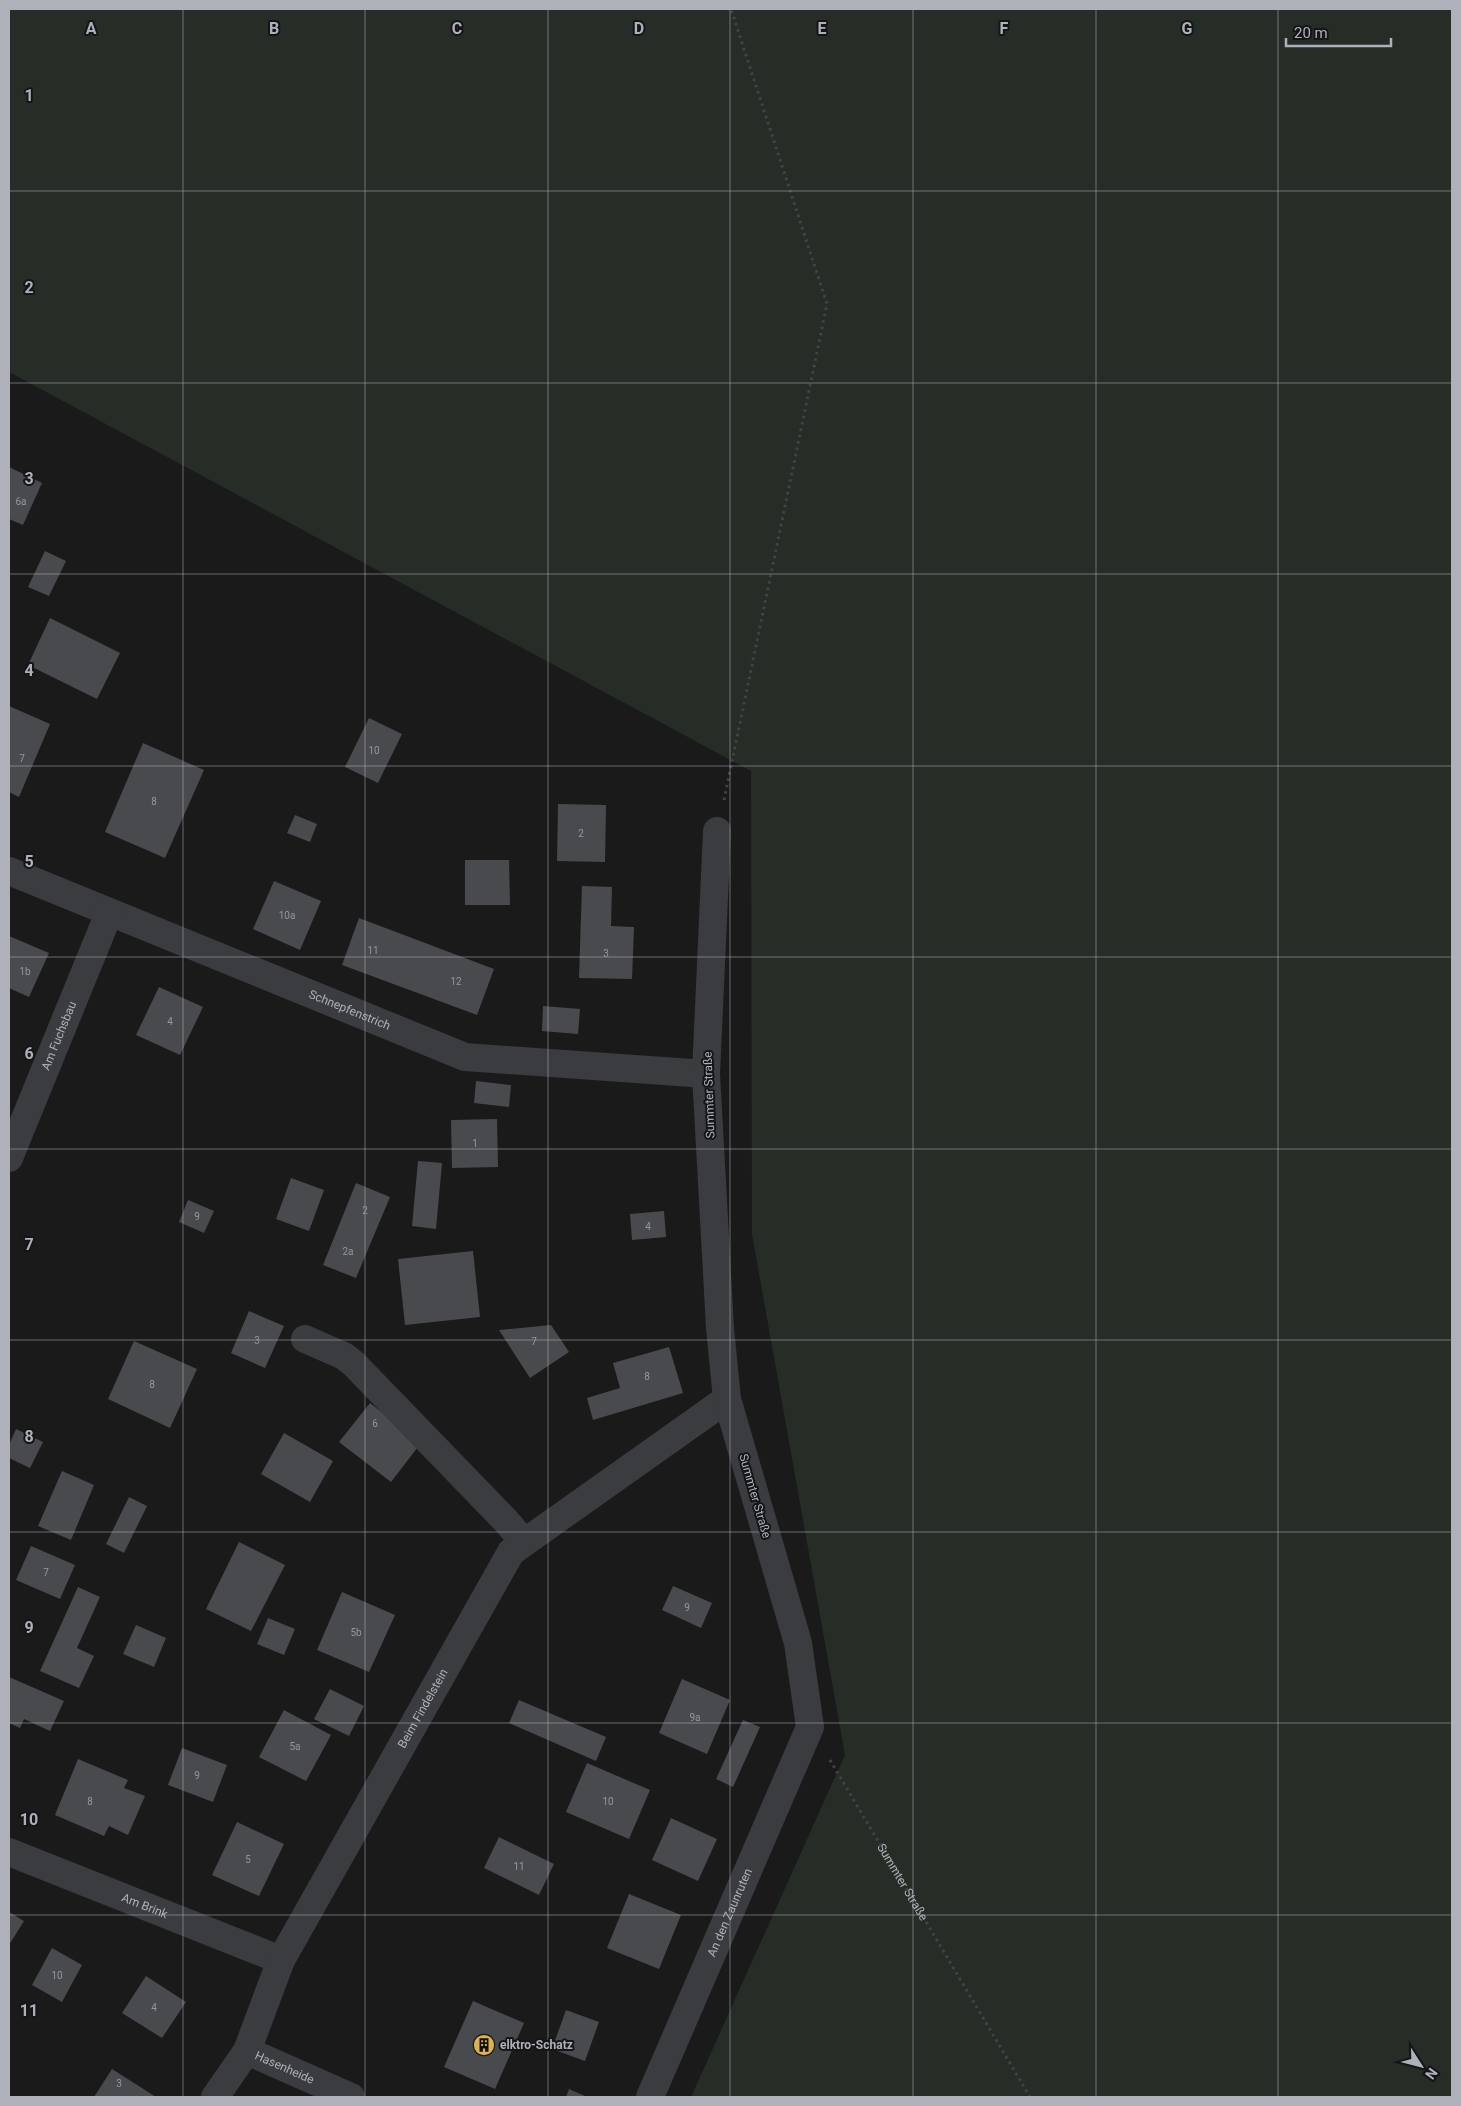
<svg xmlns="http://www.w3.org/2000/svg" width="1461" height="2106" font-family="Roboto,sans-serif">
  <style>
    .green { fill: #262d27 }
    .building { fill: #494a4d }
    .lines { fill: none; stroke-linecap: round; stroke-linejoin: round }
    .path { stroke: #414347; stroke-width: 3; stroke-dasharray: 2.5 4; stroke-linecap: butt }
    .minor { stroke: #3b3c40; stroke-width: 28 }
    .grid { fill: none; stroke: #aeb1b9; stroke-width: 1; stroke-opacity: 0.55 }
    .labels { text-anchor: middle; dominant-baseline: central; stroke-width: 4; stroke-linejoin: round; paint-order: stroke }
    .number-label { font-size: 10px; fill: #95979e }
    .street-label { font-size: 12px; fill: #aeb1b9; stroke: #151517 }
    .poi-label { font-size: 12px; font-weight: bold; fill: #aeb1b9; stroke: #151517; text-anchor: start }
    .grid-label { font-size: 16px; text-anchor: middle; font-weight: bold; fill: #aeb1b9; stroke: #151517; stroke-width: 4; stroke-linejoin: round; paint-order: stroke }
  </style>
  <rect width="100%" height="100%" fill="#1a1a1b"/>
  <path class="green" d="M9,9h1443v2088h-761l154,-342 -93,-521 -1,-463 -742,-399z"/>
  <path class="building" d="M9,467l33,16 -19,42 -14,-6z
    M45,551l21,10 -17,35 -21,-9z
    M50,618l70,35 -23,46 -69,-34z
    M9,706l41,18 -31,73 -10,-5z
    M369,718l33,16 -24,49 -33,-16z
    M143,743l61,27 -39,88 -60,-26z
    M558,804l48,1 -1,57 -48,-1z
    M295,815l22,9 -7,18 -23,-9z
    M465,860h44l1,45h-45z
    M274,881l47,20 -21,49 -47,-21z
    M582,886l30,1 -1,39 23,1 -2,52 -53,-1z
    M359,918l135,51 -17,46 -135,-50z
    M9,936l40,17 -20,44 -20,-9z
    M159,987l44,20 -23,48 -44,-20z
    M543,1006l37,3 -2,25 -36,-3z
    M476,1081l35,4 -2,22 -35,-4z
    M497,1119l1,48 -46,1 -1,-48z
    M418,1161l24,2 -6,66 -24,-3z
    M291,1178l33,12 -15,41 -33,-12z
    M356,1183l34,14 -34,81 -33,-13z
    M188,1200l26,11 -10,22 -25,-11z
    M664,1211l2,26 -34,3 -2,-26z
    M473,1251l7,66 -75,8 -7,-66z
    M249,1311l35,15 -19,42 -34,-15z
    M551,1325l18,27 -39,26 -31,-48z
    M134,1341l63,28 -27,59 -62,-29z
    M669,1347l14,46 -90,27 -6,-22 33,-10 -7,-25z
    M370,1403l51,40 -30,39 -52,-40z
    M16,1429l27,13 -13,26 -21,-10v-13z
    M284,1433l49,28 -23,41 -49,-28z
    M62,1471l32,14 -23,55 -33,-14z
    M129,1497l18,9 -23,47 -18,-9z
    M239,1542l46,23 -34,66 -45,-22z
    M31,1546l44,19 -15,34 -44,-19z
    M673,1586l39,17 -11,25 -39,-18z
    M78,1587l22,10 -23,51 17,8 -15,32 -39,-17z
    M342,1592l53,23 -26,57 -52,-22z
    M268,1618l27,11 -11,26 -27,-11z
    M136,1625l30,13 -12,29 -31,-13z
    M9,1677l55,24 -14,30 -26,-12 -4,9 -11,-5z
    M682,1679l48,21 -23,54 -48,-21z
    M330,1689l34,17 -15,30 -35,-17z
    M519,1700l87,37 -10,24 -87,-38z
    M284,1710l47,25 -25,46 -47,-24z
    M743,1720l17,7 -27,60 -17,-8z
    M182,1748l45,17 -14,37 -45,-17z
    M78,1759l50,21 -4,8 21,8 -17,39 -19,-9 -5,10 -49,-21z
    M587,1763l63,27 -21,49 -63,-27z
    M671,1818l46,21 -19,42 -46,-21z
    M237,1822l47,22 -25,52 -47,-21z
    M499,1837l55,27 -15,31 -55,-27z
    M629,1894l52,21 -22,54 -52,-21z
    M9,1912l15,9 -15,24z
    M52,1948l30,17 -20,37 -30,-17z
    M146,1976l40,26 -24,36 -40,-25z
    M473,2001l51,22 -29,66 -51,-22z
    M566,2010l33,12 -14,39 -33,-12z
    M112,2069l44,28h-62z
    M569,2089l18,8h-21z"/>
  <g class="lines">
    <g class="path">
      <path d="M724,800l103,-496 -96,-295"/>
      <path id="s1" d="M830,1760l200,337"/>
    </g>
    <g class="minor">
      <path id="s2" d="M9,871l456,186 241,17"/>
      <path id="s3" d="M9,1158l100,-245"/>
      <path d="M305,1339l39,17 10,8 152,157 18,21"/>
      <path id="s4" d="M9,1852l272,108"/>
      <path id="s5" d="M247,2051l104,46"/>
      <path id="s6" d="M215,2097l32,-46 34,-91 230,-408 216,-153"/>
      <path id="s7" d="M650,2097l160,-370 -12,-84 -71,-244 -7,-71 -14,-254 11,-243"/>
    </g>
  </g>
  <path class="grid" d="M183,9v2088M365,9v2088M548,9v2088M730,9v2088M913,9v2088M1096,9v2088M1278,9v2088M9,191h1443M9,383h1443M9,574h1443M9,766h1443M9,957h1443M9,1149h1443M9,1340h1443M9,1532h1443M9,1723h1443M9,1915h1443"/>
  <defs>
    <g id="building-disc" transform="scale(1.125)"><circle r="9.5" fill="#ddb151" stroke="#151517"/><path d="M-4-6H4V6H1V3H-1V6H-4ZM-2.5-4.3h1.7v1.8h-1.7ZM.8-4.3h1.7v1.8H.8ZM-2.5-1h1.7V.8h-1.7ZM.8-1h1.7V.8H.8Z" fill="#111"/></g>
  </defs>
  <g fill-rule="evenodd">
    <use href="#building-disc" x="484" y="2045"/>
  </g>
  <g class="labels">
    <g class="number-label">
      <text x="21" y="501">6a</text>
      <text x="374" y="750">10</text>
      <text x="22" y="758">7</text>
      <text x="154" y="801">8</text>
      <text x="581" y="833">2</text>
      <text x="287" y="915">10a</text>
      <text x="373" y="950">11</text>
      <text x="606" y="953">3</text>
      <text x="25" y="971">1b</text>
      <text x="456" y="981">12</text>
      <text x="170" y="1021">4</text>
      <text x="475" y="1143">1</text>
      <text x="365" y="1210">2</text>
      <text x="197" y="1216">9</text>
      <text x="648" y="1226">4</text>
      <text x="348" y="1251">2a</text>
      <text x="257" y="1340">3</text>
      <text x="534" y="1341">7</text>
      <text x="647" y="1376">8</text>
      <text x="152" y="1384">8</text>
      <text x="375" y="1423">6</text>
      <text x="46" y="1572">7</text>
      <text x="687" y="1607">9</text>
      <text x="356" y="1632">5b</text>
      <text x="695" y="1717">9a</text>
      <text x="295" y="1746">5a</text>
      <text x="197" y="1775">9</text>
      <text x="90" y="1801">8</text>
      <text x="608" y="1801">10</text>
      <text x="248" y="1859">5</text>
      <text x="519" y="1866">11</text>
      <text x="57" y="1975">10</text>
      <text x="154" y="2007">4</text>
      <text x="119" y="2083">3</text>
    </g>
    <g class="street-label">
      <text stroke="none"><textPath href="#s2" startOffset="368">Schnepfenstrich</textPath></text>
      <text stroke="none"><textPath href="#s3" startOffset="132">Am Fuchsbau</textPath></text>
      <text transform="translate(709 1095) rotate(-92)">Summter Straße</text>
      <text transform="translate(755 1496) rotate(74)">Summter Straße</text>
      <text stroke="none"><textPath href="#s6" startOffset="442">Beim Findelstein</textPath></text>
      <text stroke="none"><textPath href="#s1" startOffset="142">Summter Straße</textPath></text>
      <text stroke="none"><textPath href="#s4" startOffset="146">Am Brink</textPath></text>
      <text stroke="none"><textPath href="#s7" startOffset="201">An den Zaunruten</textPath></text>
      <text stroke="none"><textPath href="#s5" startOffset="41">Hasenheide</textPath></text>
    </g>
    <g class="poi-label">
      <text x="500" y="2045">elktro-Schatz</text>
    </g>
  </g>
  <g class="grid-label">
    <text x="91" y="34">A</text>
    <text x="274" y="34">B</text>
    <text x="457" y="34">C</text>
    <text x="639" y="34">D</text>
    <text x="822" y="34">E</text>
    <text x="1004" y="34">F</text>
    <text x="1187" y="34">G</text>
    <text x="29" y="101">1</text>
    <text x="29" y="293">2</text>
    <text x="29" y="484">3</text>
    <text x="29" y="676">4</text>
    <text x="29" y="867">5</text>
    <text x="29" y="1059">6</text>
    <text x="29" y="1250">7</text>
    <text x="29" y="1442">8</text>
    <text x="29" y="1633">9</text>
    <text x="29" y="1825">10</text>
    <text x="29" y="2016">11</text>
  </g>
  <rect width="1461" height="2106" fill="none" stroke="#aeb1b9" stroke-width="20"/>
  <g transform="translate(1421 2066) rotate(126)" stroke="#151517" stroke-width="4" paint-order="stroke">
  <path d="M0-4L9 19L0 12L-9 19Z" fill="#aeb1b9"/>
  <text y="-8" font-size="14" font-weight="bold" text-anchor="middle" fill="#aeb1b9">N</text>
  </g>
  <path d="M1286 38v8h105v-8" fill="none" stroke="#aeb1b9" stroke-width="2.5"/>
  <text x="1294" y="38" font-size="15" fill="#aeb1b9" stroke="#151517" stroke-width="4" paint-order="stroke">20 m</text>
</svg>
